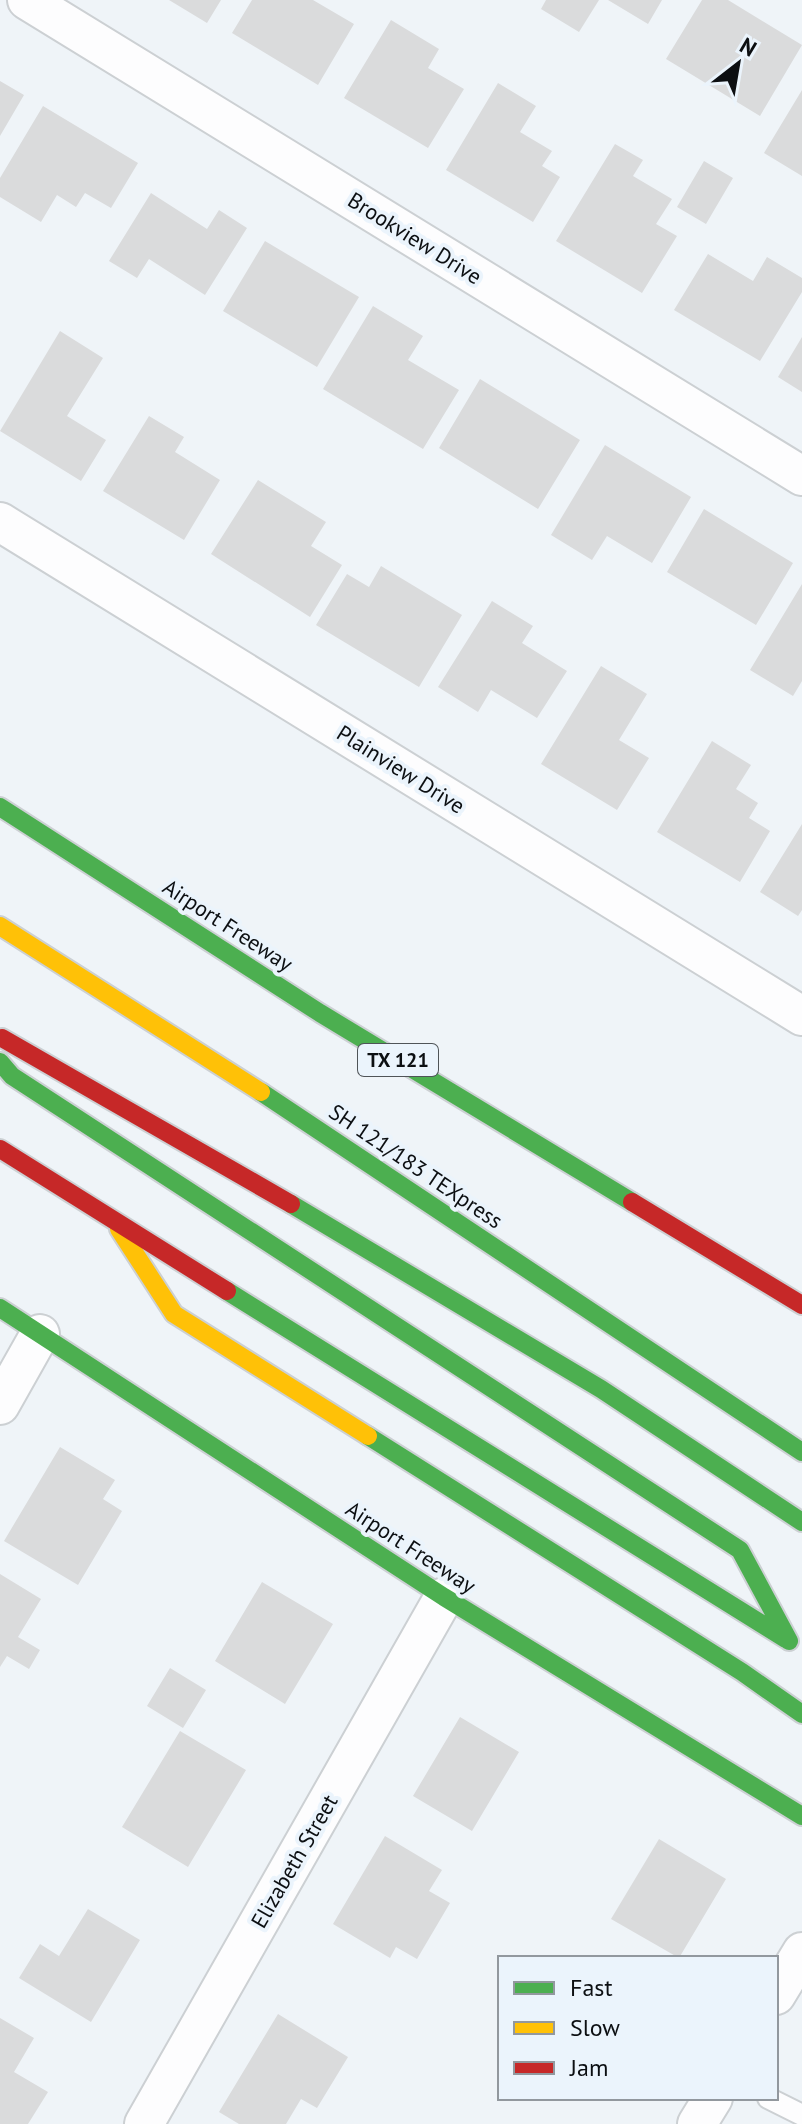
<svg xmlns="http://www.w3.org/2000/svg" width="802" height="2124" font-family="'PT Sans',sans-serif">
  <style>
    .building { fill: #dadbdc }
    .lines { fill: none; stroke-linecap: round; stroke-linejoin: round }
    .lane-casing { stroke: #ccd0d3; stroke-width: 24 }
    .street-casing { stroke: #ccd0d3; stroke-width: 42 }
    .fast-casing { stroke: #ccd0d3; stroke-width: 22 }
    .slow-casing { stroke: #ccd0d3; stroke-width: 22 }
    .jam-casing { stroke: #ccd0d3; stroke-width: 22 }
    .lane { stroke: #fdfdfe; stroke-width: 20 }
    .street { stroke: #fdfdfe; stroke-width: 38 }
    .fast { stroke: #4caf50; stroke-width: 18 }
    .slow { stroke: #ffc107; stroke-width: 18 }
    .jam { stroke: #c62828; stroke-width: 18 }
    .labels { text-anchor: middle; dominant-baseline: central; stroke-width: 8; stroke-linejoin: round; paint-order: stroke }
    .shield { fill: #ebf4fc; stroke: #4f5458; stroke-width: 2 }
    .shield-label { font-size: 20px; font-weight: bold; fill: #0c0f12 }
    .street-label { font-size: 22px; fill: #0c0f12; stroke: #ebf4fc }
  </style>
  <rect width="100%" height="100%" fill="#eff4f8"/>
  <path class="building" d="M169,0h52l-14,23z
    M252,0h61l41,24 -36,61 -86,-52z
    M546,0h53l-20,32 -38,-23z
    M608,0h54l-14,24z
    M702,0h26l74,45 -42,71 -94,-57z
    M391,20l48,29 -11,19 36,21 -36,59 -84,-50z
    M0,81l24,14 -24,41z
    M498,83l38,23 -16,26 32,19 -10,15 18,11 -27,45 -87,-52z
    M802,90v86l-38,-23z
    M43,106l95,57 -27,45 -26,-15 -9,14 -19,-12 -16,27 -41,-25v-19z
    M615,144l28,16 -10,16 39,23 -16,25 21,12 -35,57 -86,-52z
    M704,161l29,17 -27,46 -29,-17z
    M151,193l56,36 12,-19 28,18 -42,67 -56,-36 -12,19 -28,-17z
    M265,241l94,56 -42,70 -94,-56z
    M708,254l45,27 14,-24 35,21v14l-42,69 -86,-51z
    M373,306l50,30 -15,24 51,30 -36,59 -100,-60z
    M60,331l43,27 -36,58 39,24 -25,41 -81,-50z
    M802,337v55l-24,-15z
    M480,379l100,61 -42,69 -99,-61z
    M149,416l35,21 -9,15 45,28 -36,60 -81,-49z
    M605,445l86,52 -39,66 -45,-27 -15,24 -41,-25z
    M258,480l68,42 -15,24 31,19 -32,52 -99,-63z
    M704,509l89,54 -37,62 -89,-53z
    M381,566l81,49 -43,72 -103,-62 31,-51 22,13z
    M802,584v97l-9,15 -43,-26z
    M492,601l41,25 -11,17 45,28 -30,47 -46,-28 -13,22 -40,-25z
    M601,666l46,28 -28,46 30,18 -32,52 -76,-46z
    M712,741l39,24 -15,24 22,14 -9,15 21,13 -30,51 -83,-50z
    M802,824v86l-4,6 -38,-24z
    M60,1447l55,33 -12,19 19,12 -44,74 -74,-44z
    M0,1574l41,25 -23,38 22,13 -11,19 -22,-13 -7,11z
    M262,1582l71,42 -48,80 -70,-43z
    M170,1668l36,22 -23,38 -36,-22z
    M460,1717l59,35 -47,79 -59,-35z
    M180,1731l66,39 -58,97 -66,-40z
    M385,1836l57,34 -13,21 21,12 -33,56 -21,-12 -6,11 -57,-34z
    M659,1839l67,40 -47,79 -68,-39z
    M88,1909l52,31 -49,82 -72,-44 21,-34 19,12z
    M278,2014l70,43 -31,51 -16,-9 -15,25h-47l-20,-12z
    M0,2018l34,20 -20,34 34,20 -20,32h-28z"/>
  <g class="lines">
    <g class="lane-casing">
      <path id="lane" d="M768,2098l34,17"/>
    </g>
    <g class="street-casing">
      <path id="street" d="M27,0l775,476
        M0,522l802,494
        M0,1405l40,-71
        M776,1995l26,-43
        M144,2124l300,-527
        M697,2124l16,-26"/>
    </g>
    <g class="fast-casing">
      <path id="fast" d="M0,807l320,206 312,189
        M0,1062l12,14 728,474 49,91
        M261,1092l541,360
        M291,1204l310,185 201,133
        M227,1291l559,348
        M0,1308l444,289 358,219
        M368,1436l374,236 60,42"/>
    </g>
    <g class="slow-casing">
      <path id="slow" d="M0,926l261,166
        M119,1229l55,85 194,122"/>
    </g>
    <g class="jam-casing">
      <path id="jam" d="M2,1038l289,166
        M0,1149l227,142
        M632,1202l170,103"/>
    </g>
    <use href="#lane" class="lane"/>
    <use href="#street" class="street"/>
    <use href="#fast" class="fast"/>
    <use href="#slow" class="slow"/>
    <use href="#jam" class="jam"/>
  </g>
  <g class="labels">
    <rect class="shield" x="358" y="1044" width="80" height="32" rx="6"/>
    <g class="shield-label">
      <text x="398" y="1060">TX 121</text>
    </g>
    <g class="street-label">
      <text transform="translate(415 238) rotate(32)">Brookview Drive</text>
      <text transform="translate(401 769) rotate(32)">Plainview Drive</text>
      <text transform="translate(228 925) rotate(33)">Airport Freeway</text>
      <text transform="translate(416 1166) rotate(34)">SH 121/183 TEXpress</text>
      <text transform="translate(411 1547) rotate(33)">Airport Freeway</text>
      <text transform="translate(294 1861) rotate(-60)">Elizabeth Street</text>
    </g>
  </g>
  <rect x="498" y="1956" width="280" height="144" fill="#ebf4fc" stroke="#92989e" stroke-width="2"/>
  <rect x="514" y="1982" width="40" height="12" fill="#4caf50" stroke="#92989e" stroke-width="2"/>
  <text x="570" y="1996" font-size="24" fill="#0c0f12">Fast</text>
  <rect x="514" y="2022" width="40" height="12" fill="#ffc107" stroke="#92989e" stroke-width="2"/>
  <text x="570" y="2036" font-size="24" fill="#0c0f12">Slow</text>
  <rect x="514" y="2062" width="40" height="12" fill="#c62828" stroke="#92989e" stroke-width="2"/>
  <text x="570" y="2076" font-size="24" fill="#0c0f12">Jam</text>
  <g transform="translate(738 64) rotate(31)" stroke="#ebf4fc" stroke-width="6" paint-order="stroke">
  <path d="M0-6L14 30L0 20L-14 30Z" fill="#0c0f12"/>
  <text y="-12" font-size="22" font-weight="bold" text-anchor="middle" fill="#0c0f12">N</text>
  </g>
</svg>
